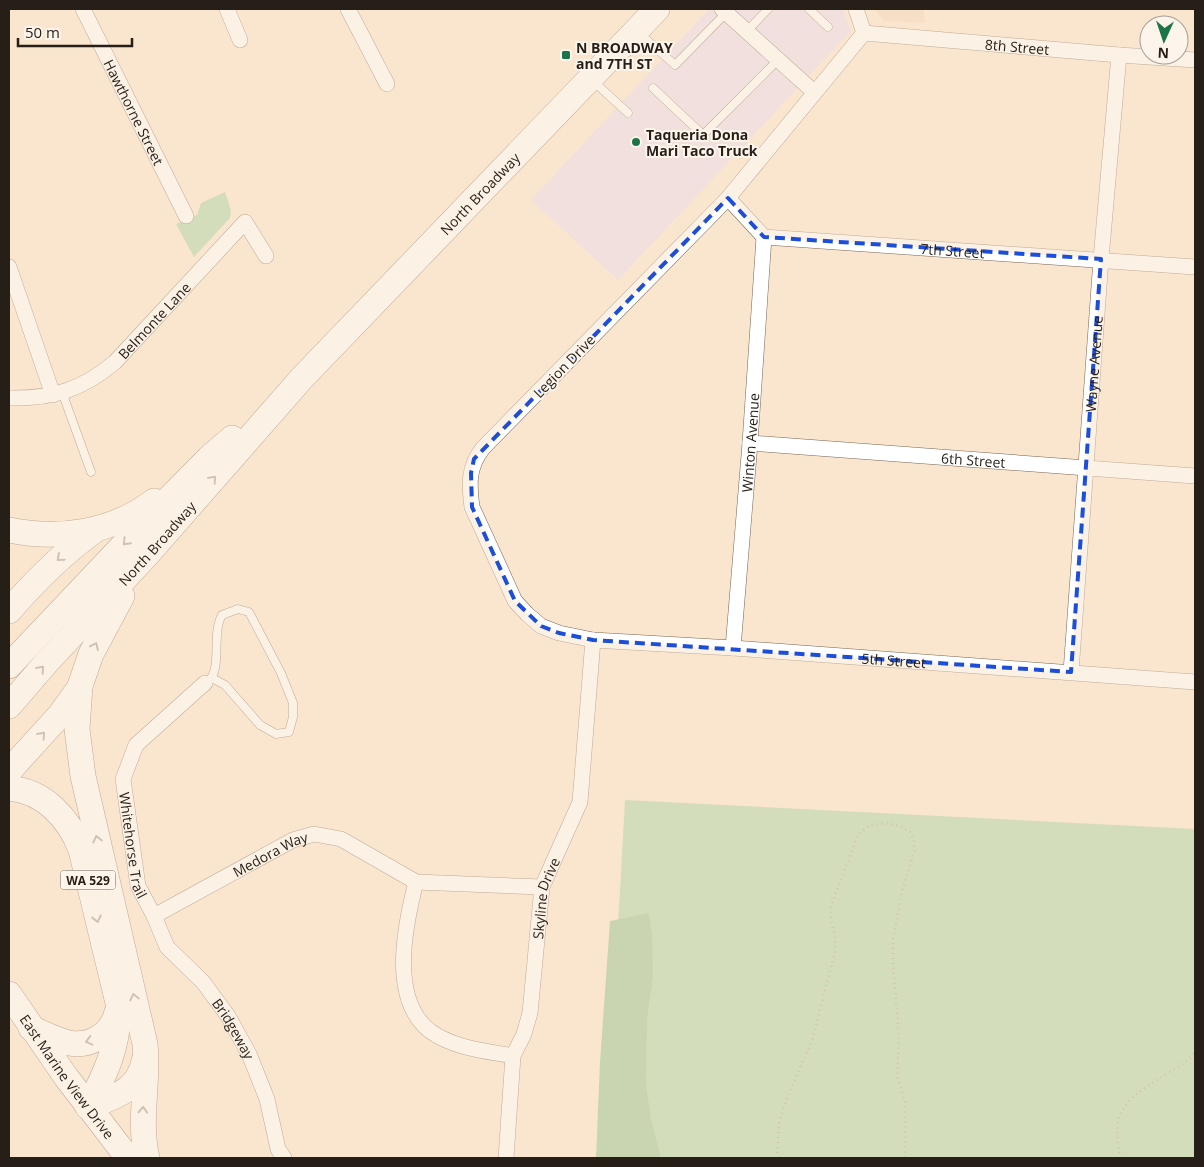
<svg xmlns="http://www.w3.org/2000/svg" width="1204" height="1167" font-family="'Open Sans',sans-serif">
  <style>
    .commercial { fill: #e6daed }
    .built { fill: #f3d8bc }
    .green { fill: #a7d2a2 }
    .forest { fill: #8fc289 }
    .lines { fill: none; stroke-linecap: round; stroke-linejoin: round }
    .service-casing { stroke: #786652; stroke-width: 9 }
    .minor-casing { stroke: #786652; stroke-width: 16 }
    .primary-casing { stroke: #786652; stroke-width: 26 }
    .path { stroke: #a79887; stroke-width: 2.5; stroke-dasharray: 1 4; stroke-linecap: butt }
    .service { stroke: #fff; stroke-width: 8 }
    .minor { stroke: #fff; stroke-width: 15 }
    .primary { stroke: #fff; stroke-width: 25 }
    .oneway { stroke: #9d9a97 }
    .marked { fill: none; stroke: #1d4ed8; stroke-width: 4; stroke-dasharray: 10 6; stroke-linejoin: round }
    .poi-dot { fill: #1d7448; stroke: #fdf5ec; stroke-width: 2 }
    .labels { text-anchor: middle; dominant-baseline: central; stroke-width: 4; stroke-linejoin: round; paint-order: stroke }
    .shield { fill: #fdf5ec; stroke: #665f57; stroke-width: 1 }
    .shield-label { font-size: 12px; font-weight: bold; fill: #261f17 }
    .street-label { font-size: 14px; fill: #261f17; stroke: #fdf5ec }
    .poi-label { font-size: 14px; font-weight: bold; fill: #261f17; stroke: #fdf5ec; text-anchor: start }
  </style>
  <rect width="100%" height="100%" fill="#fae5cf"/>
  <path class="commercial" d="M709,9h134l8,22 -233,249 -87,-80z"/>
  <path class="built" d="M873,9h50l3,14 -41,-2z"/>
  <path class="green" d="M225,192l6,18 -1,8 -36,39 -18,-33 21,-9 4,-12z
    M625,800l570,29v329h-590z"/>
  <path class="forest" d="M649,913l3,22 1,42 -6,42 -1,64 5,36 10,39h-65l4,-96 10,-141z"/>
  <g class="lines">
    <g class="service-casing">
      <path id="service" d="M809,9l19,18
        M747,31l21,-22
        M638,32l37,33 51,-52
        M593,81l35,32
        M653,88l50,47 75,-75
        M62,392l29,80
        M205,683c2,-1 5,-2 6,-5 10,-13 1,-46 11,-63l16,-6 11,3 32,61 12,30v14l-4,15 -13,2 -16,-9 -35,-40 -13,-7"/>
    </g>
    <g class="minor-casing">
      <g id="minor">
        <path id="s1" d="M83,9l103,207"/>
        <path d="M227,9l13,31"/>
        <path d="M348,9l39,75"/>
        <path d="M722,9l92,83"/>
        <path id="s2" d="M856,9l8,24 255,22 76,5"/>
        <path id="s3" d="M864,33l-136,165 -245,250c-15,19 -14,36 -11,59l43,94 12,13 14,12 18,7 34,7 140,8 462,34"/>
        <path id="s4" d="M728,198l36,39 431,30"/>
        <path d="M9,267l44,128"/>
        <path id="s5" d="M9,398c43,1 73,-8 106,-36l130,-140 21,34"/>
        <path id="s6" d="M750,443l445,33"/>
        <path id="s7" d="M733,648l17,-205 14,-206"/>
        <path id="s8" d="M1071,672l30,-413 18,-204"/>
        <path id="s9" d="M205,683l-69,62 -13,34 15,107 16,30 13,31 36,35 25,34 21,38 18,45 11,50 6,9"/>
        <path d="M416,882c-11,43 -27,117 14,149 23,17 56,20 83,25"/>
        <path id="s10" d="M154,916l139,-76 21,-6 27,5 75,43 126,5"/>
        <path id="s11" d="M506,1158l7,-102 11,-22 6,-21 12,-126 38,-85 13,-162"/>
      </g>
    </g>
    <g class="primary-casing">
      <g id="primary">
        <path d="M9,530c50,10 103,3 145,-29"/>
        <path d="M122,596l-31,58 -11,32 -3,43 6,47 62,268c4,39 -7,76 2,114"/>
        <path d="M9,611c26,-30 53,-57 85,-80"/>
        <path d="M9,666l122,-129 78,-79 23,-20"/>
        <path id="s12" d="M9,706l38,-44 99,-106 156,-178 355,-369"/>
        <path d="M9,771l50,-55 21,-29"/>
        <path d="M9,788c35,3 60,30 72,62l38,157c-1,40 -13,66 -31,100"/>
        <path id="s13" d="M9,994l57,83 62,81"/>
        <path d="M31,1028c12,5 25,12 38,15 22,4 43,-9 48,-31"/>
        <path d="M88,1107c25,-10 50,-15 56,-46"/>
      </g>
    </g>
    <path class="path" d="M777,1158l2,-34 7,-24 26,-60 23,-88v-16l-4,-17v-13l27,-71 10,-9 17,-3 15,3 10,6 4,8v11l-12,41 -9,48v23l6,73 -2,39 8,27v56
      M1121,1158c-14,-51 11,-62 50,-87 9,-5 18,-10 24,-19"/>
    <use href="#service" class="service"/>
    <use href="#minor" class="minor"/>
    <use href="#primary" class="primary"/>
  </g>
  <defs><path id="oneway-chevron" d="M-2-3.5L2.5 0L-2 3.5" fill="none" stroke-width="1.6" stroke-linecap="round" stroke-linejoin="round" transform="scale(1.25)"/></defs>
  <g class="oneway">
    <use href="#oneway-chevron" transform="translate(213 479) rotate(-49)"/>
    <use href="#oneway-chevron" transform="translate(126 542) rotate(134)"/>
    <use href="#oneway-chevron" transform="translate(60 558) rotate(139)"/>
    <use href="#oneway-chevron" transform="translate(95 646) rotate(-65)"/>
    <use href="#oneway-chevron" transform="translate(41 669) rotate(-49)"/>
    <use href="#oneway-chevron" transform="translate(42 735) rotate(-48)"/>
    <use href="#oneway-chevron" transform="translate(97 839) rotate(-103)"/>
    <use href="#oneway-chevron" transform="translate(97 919) rotate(76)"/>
    <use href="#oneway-chevron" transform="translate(134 997) rotate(-103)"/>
    <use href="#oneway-chevron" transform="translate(89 1041) rotate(165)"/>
    <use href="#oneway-chevron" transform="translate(143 1110) rotate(-87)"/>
  </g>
  <path d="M0 0H1204V1167H0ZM728,198l36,39 337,22 -30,413 -478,-32 -34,-7 -18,-7 -26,-25 -43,-94 -1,-34 3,-14z" fill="#fae5cf" fill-opacity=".55" fill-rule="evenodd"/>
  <path class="marked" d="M728,198l36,39 337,22 -30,413 -478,-32 -34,-7 -18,-7 -26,-25 -43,-94 -1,-34 3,-14z"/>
  <g class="poi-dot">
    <rect x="561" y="50" width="10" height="10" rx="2.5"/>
    <circle cx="636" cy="142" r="5"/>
  </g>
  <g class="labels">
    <rect class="shield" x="60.5" y="870.5" width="55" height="19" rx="4"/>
    <g class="shield-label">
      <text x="88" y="880">WA 529</text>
    </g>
    <g class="street-label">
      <text stroke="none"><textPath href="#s2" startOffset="179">8th Street</textPath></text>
      <text stroke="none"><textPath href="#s1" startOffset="115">Hawthorne Street</textPath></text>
      <text stroke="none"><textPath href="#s12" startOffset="696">North Broadway</textPath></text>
      <text stroke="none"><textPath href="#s4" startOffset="242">7th Street</textPath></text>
      <text stroke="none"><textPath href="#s5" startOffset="172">Belmonte Lane</textPath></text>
      <text stroke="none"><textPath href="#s8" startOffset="309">Wayne Avenue</textPath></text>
      <text transform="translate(564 366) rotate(-46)">Legion Drive</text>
      <text stroke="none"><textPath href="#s7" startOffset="206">Winton Avenue</textPath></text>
      <text stroke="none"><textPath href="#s6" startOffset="224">6th Street</textPath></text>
      <text stroke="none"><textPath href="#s12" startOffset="220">North Broadway</textPath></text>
      <text stroke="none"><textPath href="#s3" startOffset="1121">5th Street</textPath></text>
      <text stroke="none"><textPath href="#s9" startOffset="196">Whitehorse Trail</textPath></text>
      <text stroke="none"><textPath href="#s10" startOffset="132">Medora Way</textPath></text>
      <text stroke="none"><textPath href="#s11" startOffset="265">Skyline Drive</textPath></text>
      <text stroke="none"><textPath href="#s9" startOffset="411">Bridgeway</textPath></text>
      <text stroke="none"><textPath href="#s13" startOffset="101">East Marine View Drive</textPath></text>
    </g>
    <g class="poi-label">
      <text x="576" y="47">N BROADWAY<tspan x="576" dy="16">and 7TH ST</tspan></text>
      <text x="646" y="134">Taqueria Dona<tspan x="646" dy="16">Mari Taco Truck</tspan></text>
    </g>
  </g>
  <rect width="1204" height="1167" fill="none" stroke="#261f17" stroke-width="20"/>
  <g transform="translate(1164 40) rotate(183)"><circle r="24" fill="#fdf5ec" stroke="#a79f97"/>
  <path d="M0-4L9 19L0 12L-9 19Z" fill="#1d7448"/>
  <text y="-8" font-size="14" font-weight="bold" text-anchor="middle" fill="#261f17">N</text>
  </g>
  <path d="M18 38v8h114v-8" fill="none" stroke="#261f17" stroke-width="2.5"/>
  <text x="25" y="38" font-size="15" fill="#261f17" stroke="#fdf5ec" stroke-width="4" paint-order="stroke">50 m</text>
</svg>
